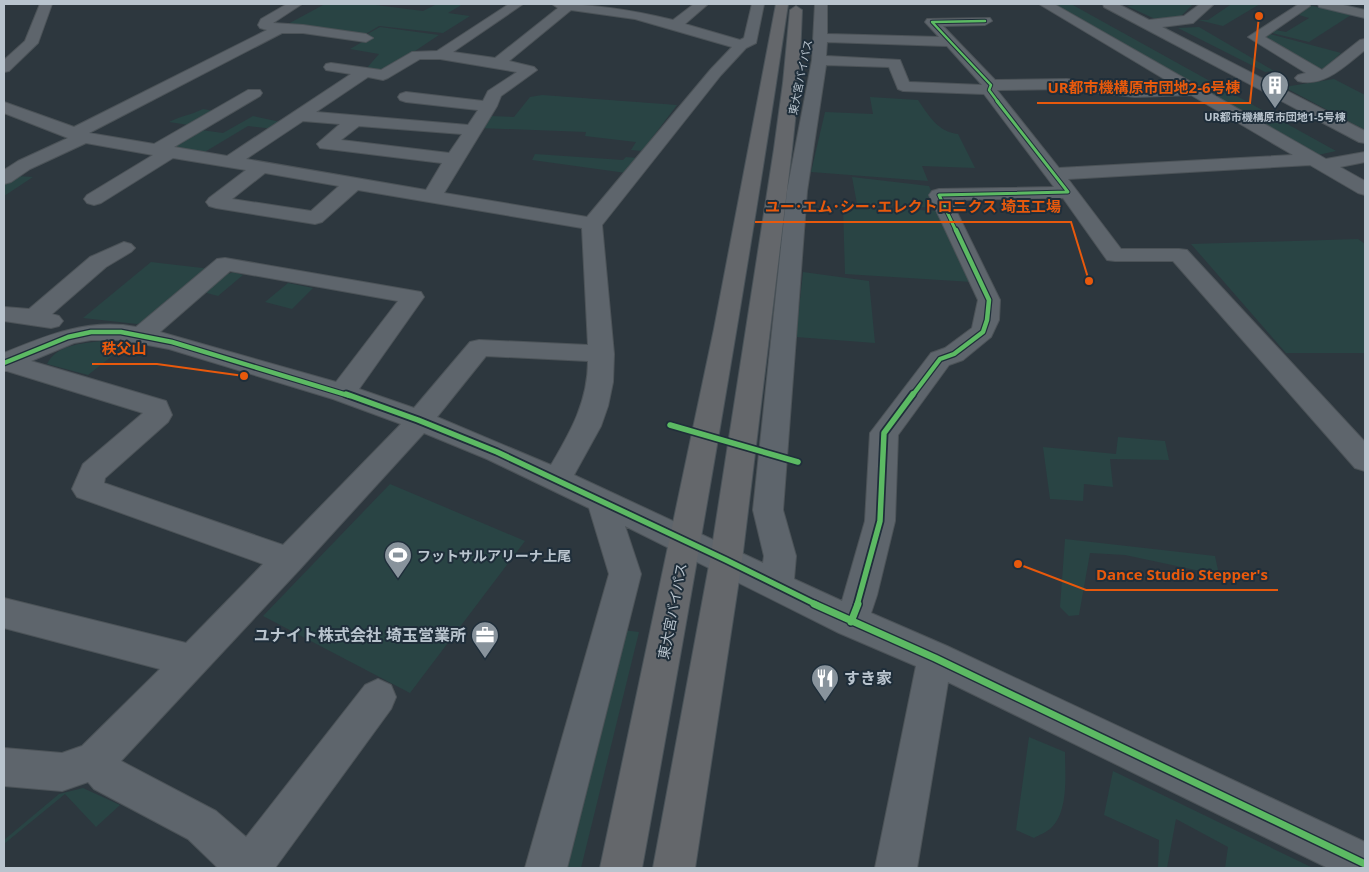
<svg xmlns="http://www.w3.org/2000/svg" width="1369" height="872" font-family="'Open Sans','Noto Sans JP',sans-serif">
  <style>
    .green { fill: #294444 }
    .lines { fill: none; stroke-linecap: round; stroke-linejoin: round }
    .minor-casing { stroke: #4c5358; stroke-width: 2 }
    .major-casing { stroke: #4b545a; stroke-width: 2 }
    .highway-casing { stroke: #4a5359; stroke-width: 2 }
    .minor { fill: #5e656c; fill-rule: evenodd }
    .major { fill: #60676d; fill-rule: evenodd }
    .highway { fill: #64676b; fill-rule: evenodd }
    .cycleway-far4-casing { stroke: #1f2e3a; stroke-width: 4.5 }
    .cycleway-far3-casing { stroke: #1f2e3a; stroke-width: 5 }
    .cycleway-far2-casing { stroke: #1f2e3a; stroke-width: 7 }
    .cycleway-far1-casing { stroke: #1f2e3a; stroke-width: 9 }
    .cycleway-casing { stroke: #1f2e3a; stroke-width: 10 }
    .cycleway-far4 { stroke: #5cba63; stroke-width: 2.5 }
    .cycleway-far3 { stroke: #5cba63; stroke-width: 3 }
    .cycleway-far2 { stroke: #5cba63; stroke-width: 4.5 }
    .cycleway-far1 { stroke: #5cba63; stroke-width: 5.5 }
    .cycleway { stroke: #5cba63; stroke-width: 7 }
    .labels { text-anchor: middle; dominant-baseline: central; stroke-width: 4; stroke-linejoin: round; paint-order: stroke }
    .far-street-label { font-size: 11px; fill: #b9c4ce; stroke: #1f2e3a }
    .far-poi-label { font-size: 11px; font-weight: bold; fill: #b9c4ce; stroke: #1f2e3a }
    .poi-label { font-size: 14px; font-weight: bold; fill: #b9c4ce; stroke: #1f2e3a; text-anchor: start }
    .street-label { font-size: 14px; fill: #b9c4ce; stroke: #1f2e3a }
    .near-poi-label { font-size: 16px; font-weight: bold; fill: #b9c4ce; stroke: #1f2e3a; text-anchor: end }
    .leader { fill: none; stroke: #e8590c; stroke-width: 2 }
    .callout-dot { fill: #e8590c; stroke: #1f2e3a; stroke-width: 2 }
    .callout-label { font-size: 15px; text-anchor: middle; font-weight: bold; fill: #e8590c; stroke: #1f2e3a; stroke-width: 4; stroke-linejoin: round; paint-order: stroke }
  </style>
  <rect width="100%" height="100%" fill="#2d373e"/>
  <path class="green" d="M325,4h43l55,7 14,-7h26l-15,9 22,3 -27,17 -64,-7 -15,9 -78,-10z
    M1049,4h22l265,147 -18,4z
    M1141,4h52l-12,12 -26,3 -28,-13z
    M1226,4h34l-37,22 -25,-6h10l22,-15z
    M1300,4h5l46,11 -42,27 -37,-9 3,-3 11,2 23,-14 -10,-3 11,-9z
    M380,27l59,8 -54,36 -19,-2 13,-15 -29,-5 19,-11 -5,-2z
    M1199,27l75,44 -9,1 -87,-44z
    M1270,34l71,19 -17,16 -10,-1 -49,-30z
    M1334,79l31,16v35l-81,-43z
    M542,95l135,10 -35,46 -11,-1 5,-8 -51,-6 1,-4 -107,-4 11,-12 24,1 16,-20z
    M870,97l48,3c11,16 20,32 40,34l17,34 -53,-2 6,15 -117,-9 14,-60 48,2z
    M203,109l17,3 -25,14 -26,-4c12,-6 22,-7 34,-13z
    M253,116l32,7 -10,6 -27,-3 -45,27 -32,-6 30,-17 22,3z
    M535,154l88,6 3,-3 11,1 -11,15 -94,-13z
    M17,176l16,1 -29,19v-13z
    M852,177l77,9 10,22 -82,-4z
    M843,207l98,4 31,71 -127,-8z
    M1358,239l7,5v109h-79l-95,-109z
    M151,262l60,7 -53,48 -21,7 -54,-6z
    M234,272l9,3 -25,21 -15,-4 18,-16z
    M803,272l66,9 6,62 -79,-6z
    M288,283l25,5 -21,21 -27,-7z
    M101,341l25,4 -38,30 -41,-11c10,-20 34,-20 54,-23z
    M1118,437l47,4 4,19 -59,-1 3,28 -29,-3 -1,17 -33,-2 -7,-52 73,7z
    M390,484l135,57 -115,152 -147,-77z
    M1065,539l150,17 4,19 -94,-20 -35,-2 -11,62 -10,1 -9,-9z
    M622,630l17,2 -58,236h-22z
    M1029,737l36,15c0,23 4,59 -14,76 -4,4 -12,7 -17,10l-18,-8z
    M1113,771l200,97h-88l3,-21 -52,-28 -9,49h-9l1,-28 -55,-25z
    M83,788l37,17 -24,22 -31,-33 -61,50v-4l55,-46z"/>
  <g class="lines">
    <g class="minor-casing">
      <path id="minor" d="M40,4h12l-14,39 -29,28 -5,1v-12l21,-19z
        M287,4h15l-29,19 30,2 63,9 7,4 -7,4 -63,-9h-21l-193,100 65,11 94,-54h12l2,3 -2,3 -86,51 53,9 124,-82 -25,-4 -2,-3 2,-3 5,-1 50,7 31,-18 25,-1 72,-47h14l-70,48 42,6 63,-50 -6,-4c41,0 80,6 121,16l21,-16h14l-23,20 55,16 4,-2 8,-34h12l-8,39 -10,5 -25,27 -119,150 12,129 -1,28 -5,24 -7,20 -27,49 189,88 1,-7 -11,-46 34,-319 25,-131 3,-56h12v30l112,3 -14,-15 2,-3 63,-1 2,3 -7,4 -42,1 52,54 72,-1 68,8 41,-1 -137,-82h15l272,155 39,-7v10l-25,5 25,14v14l-7,-2 -48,-28 -242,14 53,70h58l8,1 178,192v29l-10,-3 -182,-207h-58l-8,-1 -44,-62 -112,2 49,100 -1,20 -8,17 -28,23 -14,5 -51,70 -3,86 -18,74 -6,18 76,33 418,196v26h-37l-380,-186 -31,186h-42l41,-202 -77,-33 -214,-107 16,48 -74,294h-42l84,-294 -20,-66 -102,-49 -63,-26 -124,136 -179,192 95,50 30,26 119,-152 13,-6 13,6 5,12 -5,12 -116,159h-57l-30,-29 -94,-50 -6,-7 -26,9 -58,-5v-38l58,5 20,-7 78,-77 -156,-41v-30l182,45 77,-79 -186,-67 -5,-8 11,-25 60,-51 -136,-42h-3v-18c43,-18 85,-35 132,-26l81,-68 8,-1 196,34 3,5 -65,92 55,19 56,-66 9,-2 109,5 -6,-117 -224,-38 -36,32 -7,2 -99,-16 -7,-2 -3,-4 3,-4 37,-28 -73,-12 -72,45 -7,2 -7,-2 -3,-4 3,-4 66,-40 -67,-12 -56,26 -19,13 -7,2v-14l14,-9 50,-23 -64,-25v-11l70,25 193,-97 -7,-2 -2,-3 3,-6zM571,10l64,9 97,28 -21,22 -124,148 -143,-24 53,-87 4,-10 36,-26 -3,-3 -25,-6zM827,42l120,4 35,39 -73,-3 -9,-22 -74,-4zM420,59h20l77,13 -29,19 -5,10 -77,-9 -6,2 -2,3 2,3 6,2 72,8 -10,15 -152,-13 52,-35 15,3 5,-2zM826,65l63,2 9,22 5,2 81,3 70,93 -115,2 -7,2 -3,4 49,105 -6,28 -27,20 -14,5 -61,80 -5,88 -23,80 -48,-22 2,-23 -13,-46 24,-319zM1067,89l68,8 56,-2 102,60 -234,13 -62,-78zM303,121l37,3 -23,20 3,4 122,15 -16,27 -180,-31zM359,126l103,8 -13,19 -108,-13zM265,173l74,13 -28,25 -79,-12zM230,271l168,30 -62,81 -176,-50zM91,340h30l48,9 164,50 68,25 -118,121 -179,-62 1,-5 63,-56 4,-7 -6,-14 -135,-40 43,-18zM486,356l102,5c0,40 -17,70 -37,104l-114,-48z
        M1103,4h15l31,16 35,-4 16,-12h14l-21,19 -31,4 203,104v12l-6,-1 -255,-135z
        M1299,4h10l1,2 -45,31 57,33 38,-30 5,-1v11c-19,15 -41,38 -67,31l-3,-3 3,-3 8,-2 -58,-36z
        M124,242l7,2 4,4 -4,4 -25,15 -54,47 7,2 4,5 -4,5 -8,2 -47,-7v-14l25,2 61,-52z"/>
    </g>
    <g class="major-casing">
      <path id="major" d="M1318,4h21l26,6v8l-46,-11z"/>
    </g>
    <g class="highway-casing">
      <path id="highway" d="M776,4h12c-43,289 -94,577 -146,864h-42l114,-539z
        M796,6l6,4 -3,73 -7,66 -50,411 -47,308h-42l57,-308 64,-411 9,-66 7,-73z"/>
    </g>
    <use href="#minor" class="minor"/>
    <use href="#major" class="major"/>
    <use href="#highway" class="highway"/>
    <g class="cycleway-far4-casing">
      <path id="cycleway-far4" d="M985,21l-53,1 59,63 -2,5 9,12"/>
    </g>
    <g class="cycleway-far3-casing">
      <path id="cycleway-far3" d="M956,231l-17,-36 129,-3 -71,-91"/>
    </g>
    <g class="cycleway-far2-casing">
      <path id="cycleway-far2" d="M4,363l64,-26 23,-5h30l51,10 178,54
        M912,396l28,-37 14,-5 29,-22 4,-12 2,-20 -33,-70"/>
    </g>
    <g class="cycleway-far1-casing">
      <path id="cycleway-far1" d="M346,394l72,26 79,32 229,108 91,45
        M670,425l128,37
        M857,605l23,-84 4,-88 29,-39"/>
    </g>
    <g class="cycleway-casing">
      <path id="cycleway" d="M814,604l121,54 430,206
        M851,622l7,-18"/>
    </g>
    <use href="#cycleway-far4" class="cycleway-far4"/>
    <use href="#cycleway-far3" class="cycleway-far3"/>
    <use href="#cycleway-far2" class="cycleway-far2"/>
    <use href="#cycleway-far1" class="cycleway-far1"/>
    <use href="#cycleway" class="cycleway"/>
  </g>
  <defs>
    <g id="building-pin" transform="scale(1.4375)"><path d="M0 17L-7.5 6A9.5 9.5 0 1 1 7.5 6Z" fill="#88939c" stroke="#1f2e3a"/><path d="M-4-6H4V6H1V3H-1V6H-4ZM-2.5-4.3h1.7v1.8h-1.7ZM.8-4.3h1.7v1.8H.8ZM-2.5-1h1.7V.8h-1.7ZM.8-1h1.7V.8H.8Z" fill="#fff"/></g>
    <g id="stadium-pin" transform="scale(1.4375)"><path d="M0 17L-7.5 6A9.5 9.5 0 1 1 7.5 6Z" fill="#88939c" stroke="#1f2e3a"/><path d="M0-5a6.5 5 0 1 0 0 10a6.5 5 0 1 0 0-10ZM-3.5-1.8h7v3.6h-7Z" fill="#fff"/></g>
    <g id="office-pin" transform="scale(1.4375)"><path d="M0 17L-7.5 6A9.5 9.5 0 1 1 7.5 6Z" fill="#88939c" stroke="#1f2e3a"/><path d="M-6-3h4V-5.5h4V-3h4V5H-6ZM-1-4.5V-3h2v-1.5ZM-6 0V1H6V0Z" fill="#fff"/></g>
    <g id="restaurant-pin" transform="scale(1.4375)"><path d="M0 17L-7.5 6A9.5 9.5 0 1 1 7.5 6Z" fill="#88939c" stroke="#1f2e3a"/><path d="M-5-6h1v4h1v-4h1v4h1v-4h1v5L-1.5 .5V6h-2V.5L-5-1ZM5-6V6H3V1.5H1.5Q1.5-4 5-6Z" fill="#fff"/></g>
  </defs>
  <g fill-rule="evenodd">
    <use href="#building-pin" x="1275" y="85"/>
    <use href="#stadium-pin" x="398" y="555"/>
    <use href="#office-pin" x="485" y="635"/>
    <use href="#restaurant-pin" x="825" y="678"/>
  </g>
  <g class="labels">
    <g class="far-street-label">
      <text transform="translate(800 77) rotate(-78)">東大宮バイパス</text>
    </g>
    <g class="far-poi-label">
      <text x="1275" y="116">UR都市機構原市団地1-5号棟</text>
    </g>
    <g class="poi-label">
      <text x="417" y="555">フットサルアリーナ上尾</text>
    </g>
    <g class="street-label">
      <text transform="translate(672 611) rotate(-79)">東大宮バイパス</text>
    </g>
    <g class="near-poi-label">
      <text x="466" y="635">ユナイト株式会社 埼玉営業所</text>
      <text x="844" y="678" text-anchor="start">すき家</text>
    </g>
  </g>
  <path class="leader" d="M1259 16L1250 103H1037M1089 281L1071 222H755M244 376L157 364H92M1018 564L1086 590H1278"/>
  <g class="callout-dot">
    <circle cx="1259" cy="16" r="5"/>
    <circle cx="1089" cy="281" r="5"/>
    <circle cx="244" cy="376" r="5"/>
    <circle cx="1018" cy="564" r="5"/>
  </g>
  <g class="callout-label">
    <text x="1144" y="93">UR都市機構原市団地2-6号棟</text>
    <text x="913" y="212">ユー･エム･シー･エレクトロニクス 埼玉工場</text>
    <text x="124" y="354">秩父山</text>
    <text x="1182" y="580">Dance Studio Stepper's</text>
  </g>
  <rect width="1369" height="872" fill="none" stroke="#b9c4ce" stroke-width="10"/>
</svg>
